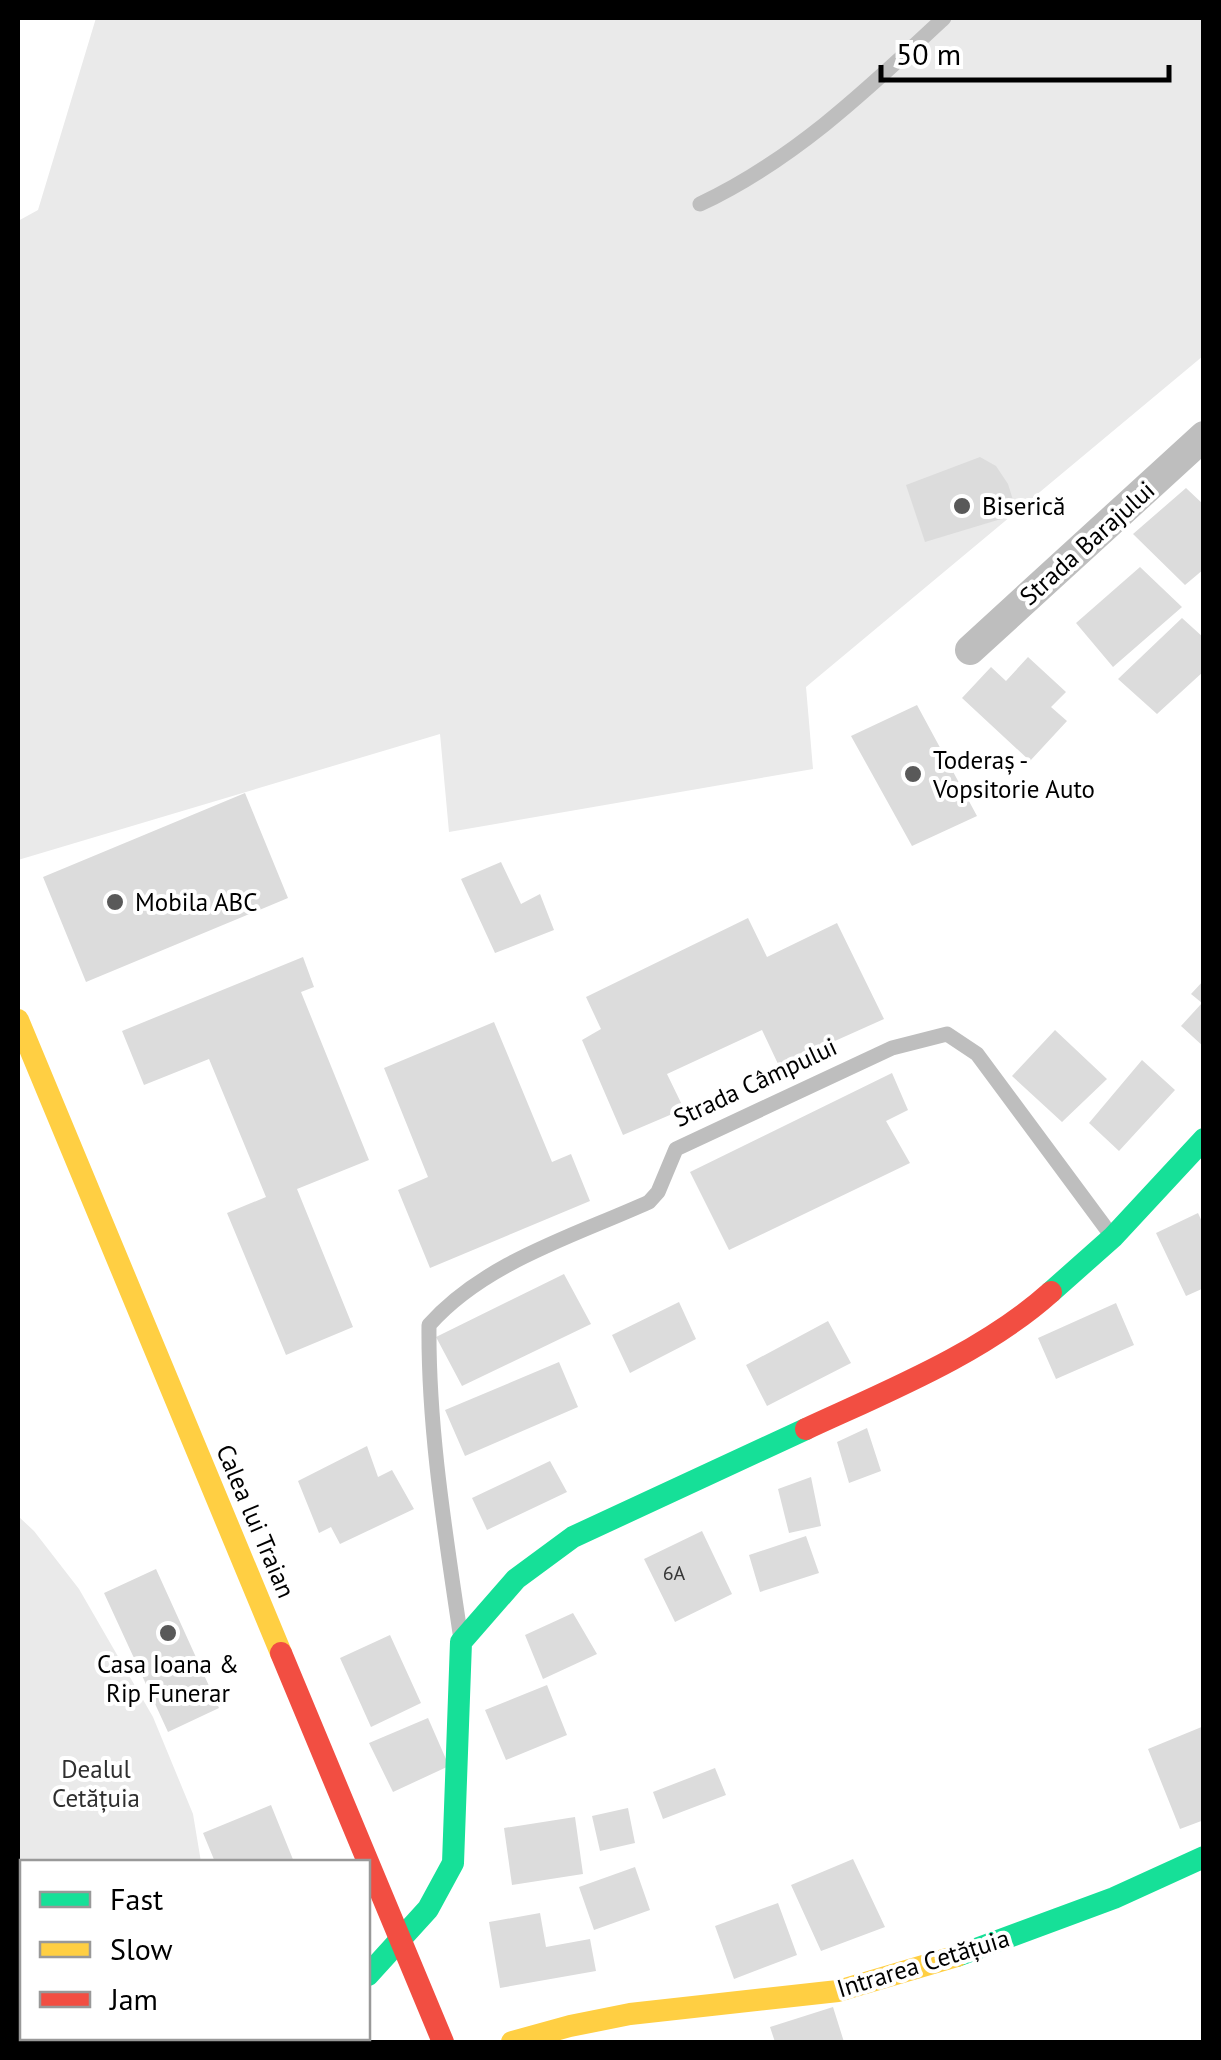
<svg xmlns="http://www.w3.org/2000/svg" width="1221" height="2060" font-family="'PT Sans',sans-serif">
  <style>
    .green { fill: #eaeaea }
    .building { fill: #dcdcdc }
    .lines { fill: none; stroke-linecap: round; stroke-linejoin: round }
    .lane { stroke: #bebebe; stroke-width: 15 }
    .street { stroke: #bebebe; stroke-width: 30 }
    .fast { stroke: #16e098; stroke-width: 22 }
    .slow { stroke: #ffcf43; stroke-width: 22 }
    .jam { stroke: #f24e42; stroke-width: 22 }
    .poi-dot { fill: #595959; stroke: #fff; stroke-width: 4 }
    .labels { text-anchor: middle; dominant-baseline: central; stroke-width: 8; stroke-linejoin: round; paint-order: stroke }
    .number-label { font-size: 20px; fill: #373737 }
    .poi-label { font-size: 25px; fill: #000; stroke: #fff; text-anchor: start }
    .street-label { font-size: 25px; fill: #000; stroke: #fff }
    .park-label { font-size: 25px; fill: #2f2f2f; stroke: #fff }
  </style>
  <rect width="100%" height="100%" fill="#fff"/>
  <path class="green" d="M96,18h1107v338l-397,331 7,82 -364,63 -9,-98 -422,126v-639l20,-11z
    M18,1516l16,15 45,58 74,128 40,97 8,48h-179v176h193l-7,4h-190z"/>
  <path class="building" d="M980,457l16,9 12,18 5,16 -4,12 -8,7 -76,23 -19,-57z
    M1186,488l18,17v64l-19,16 -52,-51z
    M1140,567l42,40 -69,60 -37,-44z
    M1182,618l22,20v33l-47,43 -39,-35z
    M1028,657l38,35 -15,15 16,14 -37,40 -68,-63 29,-31 15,14z
    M917,705l60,111 -65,30 -61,-110z
    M245,793l43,105 -202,84 -43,-105z
    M501,862l20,42 19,-10 14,36 -59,23 -34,-74z
    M748,918l19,39 70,-34 47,96 -105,47 -17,-36 -95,44 17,35 -61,26 -41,-95 19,-11 -15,-32z
    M303,957l11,30 -13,5 68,168 -72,29 56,138 -67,28 -59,-142 39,-16 -57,-138 -65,26 -22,-54z
    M1204,980v67l-23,-21 21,-23 -11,-9z
    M494,1022l58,140 19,-8 19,47 -160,67 -32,-78 30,-13 -44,-109z
    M1055,1030l52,49 -45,43 -50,-46z
    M1142,1060l33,30 -56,61 -30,-28z
    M892,1073l16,37 -22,11 24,42 -181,87 -39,-78z
    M1198,1213l6,13v62l-18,8 -30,-63z
    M564,1274l27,50 -129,62 -26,-49z
    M679,1302l17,37 -66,34 -18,-38z
    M1116,1303l18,42 -78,34 -18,-41z
    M828,1321l23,42 -84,43 -21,-41z
    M559,1362l19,45 -113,49 -20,-46z
    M867,1428l14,43 -32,12 -12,-41z
    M367,1446l11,31 14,-7 22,39 -74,35 -9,-17 -12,6 -21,-52z
    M550,1461l17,31 -80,38 -15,-32z
    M811,1477l10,49 -32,7 -11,-44z
    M702,1531l30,63 -57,28 -31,-63z
    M806,1536l13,37 -59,19 -11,-37z
    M156,1569l63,139 -51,24 -64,-139z
    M573,1613l24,41 -54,25 -18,-44z
    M390,1635l31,68 -50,24 -31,-69z
    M547,1685l20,50 -61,25 -21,-50z
    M428,1718l21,48 -56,26 -24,-49z
    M1204,1726v94l-24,9 -32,-80z
    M715,1768l11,27 -63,24 -10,-27z
    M271,1805l23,57h-79l-12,-29z
    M628,1808l7,35 -35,8 -8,-35z
    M575,1817l8,57 -71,11 -8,-57z
    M853,1859l32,68 -64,24 -30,-66z
    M635,1867l15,43 -56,20 -15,-43z
    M778,1903l19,52 -63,24 -19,-53z
    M540,1913l6,34 44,-8 6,32 -96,17 -11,-66z
    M833,2007l11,35h-69l-5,-15z"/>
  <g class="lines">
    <path class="lane" d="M700,204c94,-44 169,-116 244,-186
      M460,1633c-15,-102 -32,-205 -31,-308 56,-63 145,-89 220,-123l9,-10 18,-43 216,-101 55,-14 30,20 134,181
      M265,2042l9,-4"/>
    <path class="street" d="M970,650l234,-214
      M301,2042l5,-4"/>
    <path class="fast" d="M1051,1292l62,-55 91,-98
      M957,1956l157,-58 90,-41
      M368,1975l60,-66 25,-46 8,-221 55,-63 57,-42 233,-108"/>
    <path class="slow" d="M18,1020l263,633
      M512,2042l58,-16 60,-12 208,-23 119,-35"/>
    <path class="jam" d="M806,1429c82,-38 177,-76 245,-137
      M281,1653l162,389"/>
  </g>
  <g class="poi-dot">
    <circle cx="962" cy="506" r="10"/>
    <circle cx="913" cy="774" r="10"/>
    <circle cx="115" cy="902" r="10"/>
    <circle cx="168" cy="1633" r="10"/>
  </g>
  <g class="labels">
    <g class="number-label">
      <text x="674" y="1573">6A</text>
    </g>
    <g class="poi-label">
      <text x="982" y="506">Biserică</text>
      <text x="933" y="760">Toderaș -<tspan x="933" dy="29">Vopsitorie Auto</tspan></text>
      <text x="135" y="902">Mobila ABC</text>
      <text x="168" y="1664" text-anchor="middle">Casa Ioana &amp;<tspan x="168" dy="29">Rip Funerar</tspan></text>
    </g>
    <g class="street-label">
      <text transform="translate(1087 543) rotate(-42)">Strada Barajului</text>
      <text transform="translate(755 1082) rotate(-25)">Strada Câmpului</text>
      <text transform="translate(256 1521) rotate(67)">Calea lui Traian</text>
      <text transform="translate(923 1963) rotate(-17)">Intrarea Cetățuia</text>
    </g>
    <g class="park-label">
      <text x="96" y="1769">Dealul<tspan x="96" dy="29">Cetățuia</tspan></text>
    </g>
  </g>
  <rect width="1221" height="2060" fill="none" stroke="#000000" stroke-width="40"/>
  <rect x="20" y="1860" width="350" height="180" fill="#ffffff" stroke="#999999" stroke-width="2.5"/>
  <rect x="40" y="1892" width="50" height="15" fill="#16e098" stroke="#999999" stroke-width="2.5"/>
  <text x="110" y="1910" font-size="30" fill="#000000">Fast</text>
  <rect x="40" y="1942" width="50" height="15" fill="#ffcf43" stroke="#999999" stroke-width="2.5"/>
  <text x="110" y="1960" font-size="30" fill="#000000">Slow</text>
  <rect x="40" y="1992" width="50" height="15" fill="#f24e42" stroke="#999999" stroke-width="2.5"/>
  <text x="110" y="2010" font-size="30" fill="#000000">Jam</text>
  <path d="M881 65v15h288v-15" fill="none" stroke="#000000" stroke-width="5"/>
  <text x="896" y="65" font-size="30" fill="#000000" stroke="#ffffff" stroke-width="8" paint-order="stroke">50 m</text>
</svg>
